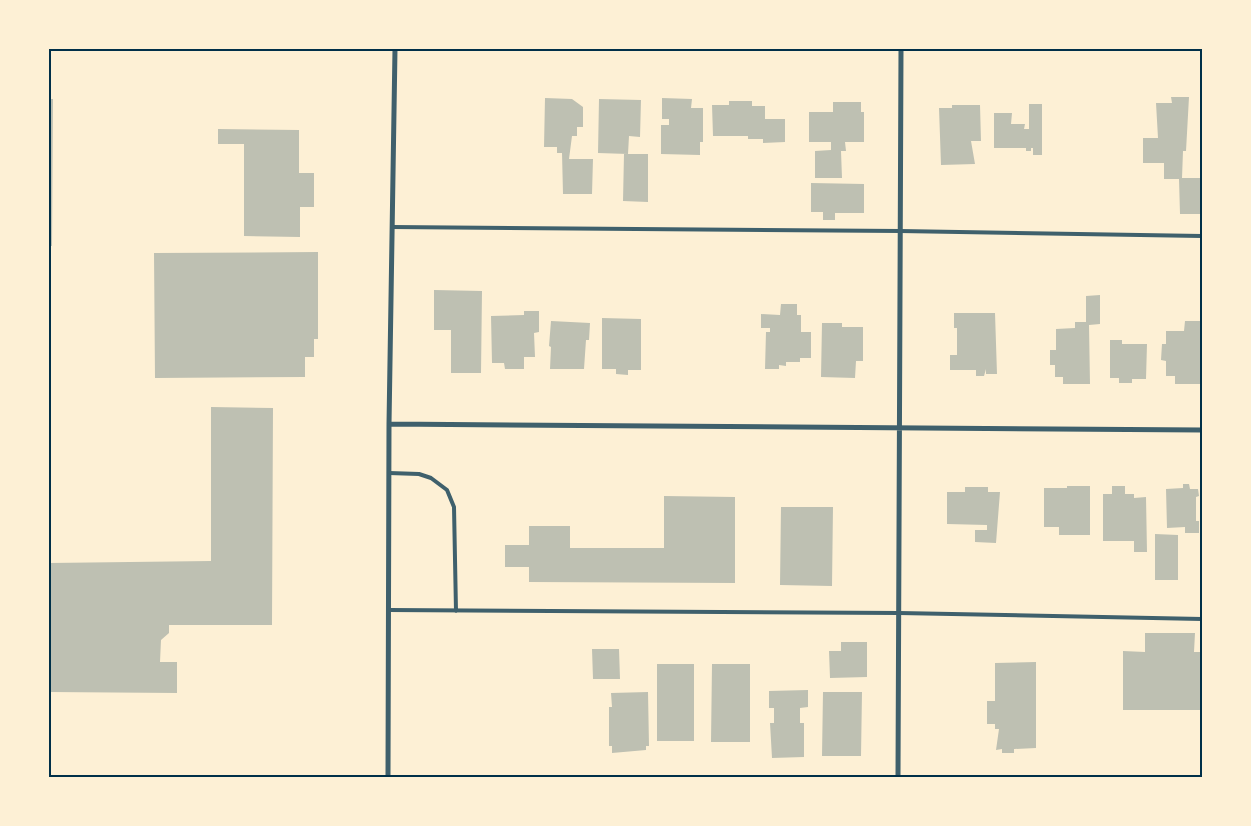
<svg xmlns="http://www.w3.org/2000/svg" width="1251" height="826" font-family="Roboto,sans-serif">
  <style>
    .building { fill: #bec0b2 }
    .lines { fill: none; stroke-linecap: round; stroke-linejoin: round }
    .service { stroke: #3f606c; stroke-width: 4 }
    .minor { stroke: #3f606c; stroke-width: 5 }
    .neatline { fill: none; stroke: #003049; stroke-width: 2 }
  </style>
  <rect width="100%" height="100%" fill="#fdf0d5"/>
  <path class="building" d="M1171,97h18l-3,54h-3l-1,27h20v25h-2v11h-20l-1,-35h-15v-16h-21v-25h15l-2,-35h16z
    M545,98l27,1 11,8v20h-6v9h-5l-3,23h24l-1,35h-29l-1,-41h-5v-6h-13z
    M662,98l30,1 -1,9h12v34h-3v13l-39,-1v-29h8v-6h-7z
    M49,99h4l-1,147h-3z
    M599,99l42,1 -1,37 -11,-1 -1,18 -30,-1z
    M729,101h23v5h13v13h20v23l-22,1v-4h-15v-3h-35l-1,-31h17z
    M833,102h28v10h3v30h-19l1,9h-5l1,27h-27v-27l16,-1v-8h-22v-30h24z
    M1029,104h13v51h-9v-7h-2v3h-5v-3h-32v-35h18l-1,11h14l-1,5h5z
    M952,105h28l1,36h-10l4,23 -34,1 -2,-57h13z
    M218,129l81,1v43h15v34h-14v30l-56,-1v-92h-26z
    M624,154h24v48l-25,-1z
    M811,183l53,1v29h-29v7h-12v-8h-12z
    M318,252v87h-4v18h-9v20l-150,1 -1,-125z
    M434,290l48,1 -1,82h-30v-43h-17z
    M1100,295v29l-11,1 1,59h-27v-7h-8v-12h-5v-15h6v-21l19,-1v-6h11v-26z
    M781,304h16v11h4v17h10v26h-11v4h-14v4l-7,-1v4h-14l1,-37h4v-4h-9v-14l19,1z
    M524,311h15v21l-5,1 1,24h-11v12h-19l-1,-6h-12l-1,-47 33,-1z
    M954,313h41l2,61h-11v-5l-2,7h-8v-6h-26v-15h7v-27h-3z
    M602,318l39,1v51h-13v5l-12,-1v-5h-14z
    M551,321l39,2 -1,17h-3l-2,29h-34l1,-22 -2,-1z
    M1185,321h16v63h-26v-8h-9v-15l-5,-1 1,-16h4v-13h18z
    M822,323h20v4h21v34h-7l-1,17 -34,-1z
    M1110,340h12v4h25l-1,35h-14v4h-13v-5h-9z
    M211,407l62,1 -1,217h-103v8l-8,7 -1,22h17v31l-128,-1v-129l162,-2z
    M1183,484h6l1,5h8l1,7 -3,1v24h3v12h-14v-6l-18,1 -1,-39 17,-1z
    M1067,486h23v49h-31v-8h-15v-39h23z
    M1112,486h13v8h9v4l12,-1 1,55h-13v-11h-31v-47h9z
    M965,487h23v5h12l-4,51 -21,-1v-12h12v-5l-40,-1v-32h18z
    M664,496l71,1v86l-206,-1v-15h-24v-22h24v-19h41v22h94z
    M781,507h52l-1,79 -52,-1z
    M1155,534l23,1v45h-23z
    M1145,633h50l-1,19h8v58h-79v-59l22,1z
    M841,642h26v35l-37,1 -1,-27h12z
    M592,649h27l1,30h-27z
    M1036,662v86l-22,1v4h-12v-4l-6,1 3,-21h-4v-5h-8v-23h8v-38z
    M657,664h37v77h-37z
    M712,664h38v78h-39z
    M808,690v17l-8,1v15h4v34l-32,1 -2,-35h4v-15h-5v-17z
    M648,692l1,54h-3v4l-34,3v-7h-3v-39h3l-1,-14z
    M823,692h39l-1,64h-39z"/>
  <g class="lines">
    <path class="service" d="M392,227l508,4 302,5
      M389,473l30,1 12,4 16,12 7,17 2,104
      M389,610l510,3 303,6"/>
    <path class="minor" d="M389,424l813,6
      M388,777l1,-353 6,-375
      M898,777l3,-728"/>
  </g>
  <rect width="1251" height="826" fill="none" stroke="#fdf0d5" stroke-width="100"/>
  <rect x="50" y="50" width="1151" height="726" class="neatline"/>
</svg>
